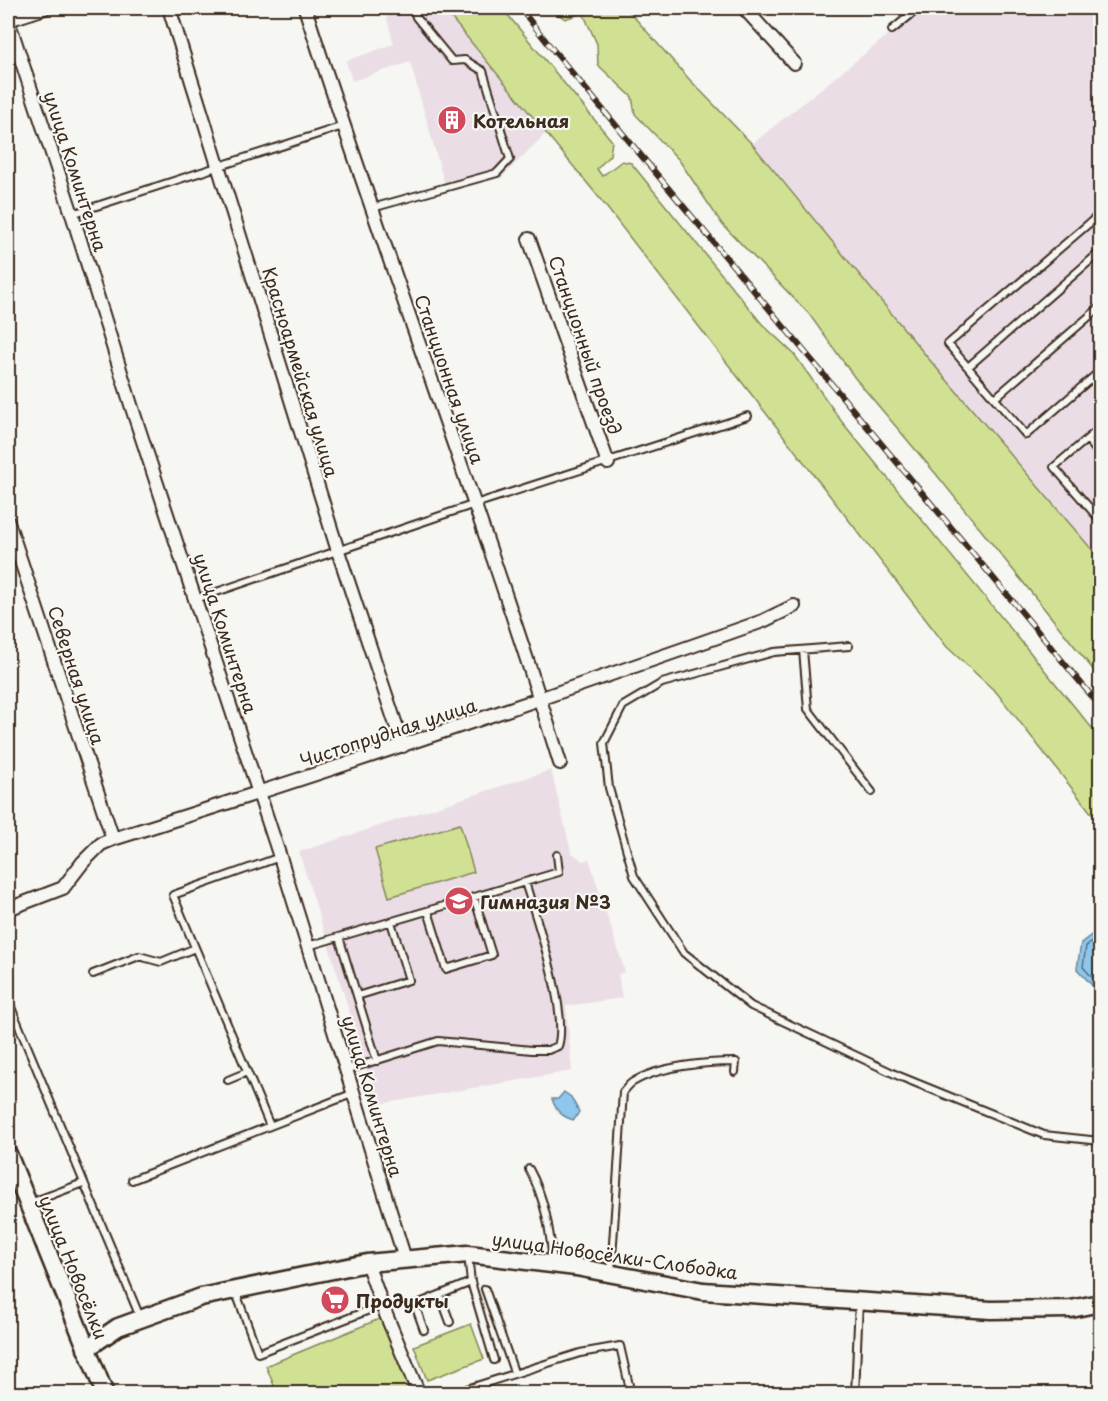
<svg xmlns="http://www.w3.org/2000/svg" width="1108" height="1401" font-family="'Playpen Sans',sans-serif">
  <style>
    .built { fill: #eadde6 }
    .green { fill: #d0e194; stroke: #868659; stroke-width: 1.5 }
    .water { fill: #8dc7ed; stroke: #6c889a; stroke-width: 1.5 }
    .lines { fill: none; stroke-linecap: round; stroke-linejoin: round }
    .shore { stroke: #5c6971; stroke-width: 1.5 }
    .lane-casing { stroke: #3b2a1e; stroke-width: 10 }
    .street-casing { stroke: #3b2a1e; stroke-width: 16 }
    .secondary-casing { stroke: #3b2a1e; stroke-width: 21 }
    .lane { stroke: #f6f6f2; stroke-width: 6 }
    .street { stroke: #f6f6f2; stroke-width: 12 }
    .secondary { stroke: #f6f6f2; stroke-width: 16 }
    .rail-casing { stroke: #3b2a1e; stroke-width: 6 }
    .rail { stroke: #f6f6f2; stroke-width: 4; stroke-dasharray: 11; stroke-linecap: butt }
    .labels { text-anchor: middle; dominant-baseline: central; stroke-width: 4.5; stroke-linejoin: round; paint-order: stroke }
    .poi-label { font-size: 18px; font-weight: bold; fill: #3b2a1e; stroke: #f6f6f2; text-anchor: start }
    .street-label { font-size: 18px; fill: #3b2a1e; stroke: #f6f6f2 }
  </style>
  <rect width="100%" height="100%" fill="#f6f6f2"/>
  <filter id="ink" filterUnits="userSpaceOnUse"><feTurbulence type="fractalNoise" baseFrequency=".0167" numOctaves="2"/><feDisplacementMap in="SourceGraphic" scale="12" xChannelSelector="R" yChannelSelector="G"/><feConvolveMatrix kernelMatrix="1 2 1 2 8 2 1 2 1" color-interpolation-filters="sRGB"/></filter>
  <g filter="url(#ink)">
    <path class="built" d="M384,8h59l103,125 -45,45 -54,14 -37,-130 -58,19 -6,-20 48,-17z
      M922,8h178v551l-172,-201 -176,-214z
      M551,770l20,82 12,9 6,-2 36,113 -7,2 4,24 -56,8 6,65 -198,34 -8,-41 -67,-212z"/>
    <path class="green" d="M443,8h59l110,133 -2,14 -13,14 5,7 20,-15 9,2 131,161 32,30 48,68 258,316v86l-103,-131 -50,-46 -350,-452z
      M549,8h77l63,71 63,65 176,214 172,201v119l-164,-204 -81,-96 -46,-64 -87,-90 -43,-64 -44,-46 -3,-17 -34,-32 -1,-21 -14,-31 -18,6z
      M460,824l14,48 -85,25 -14,-48z
      M384,1317l30,76h-137l-11,-27z
      M471,1324l13,35 -57,21 -13,-34z"/>
    <path class="water" d="M1094,933l6,3v58l-23,-25 4,-26z
      M564,1092l7,5 8,15 -5,8c-12,-3 -18,-9 -22,-21h6z"/>
    <g class="lines">
      <path class="shore" d="M1100,941h-6l-8,5 -3,21 17,19"/>
      <g class="lane-casing">
        <path id="lane" d="M892,30l27,-22
          M372,208l125,-35 13,-14 -27,-88 -18,-11 -13,1 -36,-44 -3,-9
          M72,214l271,-88
          M1100,214l-152,130 78,91 74,-64
          M968,367l132,-115
          M995,398l105,-91
          M1100,428l-46,39 46,53
          M1087,439l13,16
          M196,599l279,-95 273,-88
          M849,646l-75,6 -112,31 -39,23 -19,37 5,45 25,88 50,77 67,53 148,70 145,59 56,6
          M803,650l5,59 64,83
          M428,911l18,58 46,-14 -18,-58
          M339,937l38,124
          M308,946l251,-74 -2,-17
          M93,974l46,-18 22,6 34,-14
          M357,996l52,-16 -18,-58
          M8,1000l132,317
          M346,1070l92,-29 94,9h16l10,-4c11,-33 -22,-128 -33,-164
          M228,1080l19,-8
          M270,1126l-97,-231 107,-38
          M529,1169c16,29 21,61 24,94
          M132,1180l222,-87
          M30,1203l53,-20
          M468,1255l3,27 23,78
          M611,1273l12,-181c3,-3 6,-8 10,-10 26,-16 73,-20 103,-20l-1,10
          M485,1289l29,83
          M235,1290l23,63 124,-48
          M440,1295l10,27
          M424,1330l-9,-25 56,-23
          M451,1394l129,-41 40,-7 11,48
          M855,1394l4,-93"/>
      </g>
      <g class="street-casing">
        <path id="street" d="M169,8l169,543 65,195
          M305,8c81,252 176,501 255,755
          M744,8l50,55
          M8,20l64,194 60,194 148,449 125,402
          M8,20l37,-12
          M529,239l79,224
          M8,522l105,317
          M8,909l55,-21 20,-26 18,-18 12,-5c218,-68 435,-142 650,-218l31,-15
          M367,1263l15,42 37,89"/>
      </g>
      <g class="secondary-casing">
        <path id="secondary" d="M8,1154l97,240
          M86,1349l32,-22 83,-30 166,-34 101,-9 108,13 127,24 288,19 80,-1 29,-6"/>
      </g>
      <use href="#lane" class="lane"/>
      <use href="#street" class="street"/>
      <use href="#secondary" class="secondary"/>
      <g class="rail-casing">
        <path id="rail" d="M520,8l34,43 546,655"/>
      </g>
      <use href="#rail" class="rail"/>
    </g>
  </g>
  <defs>
    <g id="building-disc" transform="scale(1.5)"><circle r="9.5" fill="#d1495b" stroke="#f6f6f2"/><path d="M-4-6H4V6H1V3H-1V6H-4ZM-2.5-4.3h1.7v1.8h-1.7ZM.8-4.3h1.7v1.8H.8ZM-2.5-1h1.7V.8h-1.7ZM.8-1h1.7V.8H.8Z" fill="#fff"/></g>
    <g id="school-disc" transform="scale(1.5)"><circle r="9.5" fill="#d1495b" stroke="#f6f6f2"/><path d="M0-5L7-2L0 1L-7-2ZM-4 1L0 2.5L4 1V4Q0 6-4 4Z" fill="#fff"/></g>
    <g id="supermarket-disc" transform="scale(1.5)"><circle r="9.5" fill="#d1495b" stroke="#f6f6f2"/><path d="M-6-5.5h2.5l.6 2H6L4.5 2H-2.5L-4.4-4H-6ZM-1.5 3.2a1.3 1.3 0 1 0 .1 0ZM3 3.2a1.3 1.3 0 1 0 .1 0Z" fill="#fff"/></g>
  </defs>
  <g fill-rule="evenodd">
    <use href="#building-disc" x="452" y="120"/>
    <use href="#school-disc" x="459" y="901"/>
    <use href="#supermarket-disc" x="335" y="1300"/>
  </g>
  <g class="labels">
    <g class="poi-label">
      <text x="473" y="120">Котельная</text>
      <text x="480" y="901">Гимназия №3</text>
      <text x="356" y="1300">Продукты</text>
    </g>
    <g class="street-label">
      <text transform="translate(76 171) rotate(72)">улица Коминтерна</text>
      <text transform="translate(586 345) rotate(71)">Станционный проезд</text>
      <text transform="translate(301 372) rotate(73)">Красноармейская улица</text>
      <text transform="translate(450 379) rotate(71)">Станционная улица</text>
      <text transform="translate(226 633) rotate(72)">улица Коминтерна</text>
      <text transform="translate(77 675) rotate(72)">Северная улица</text>
      <text transform="translate(388 732) rotate(-18)">Чистопрудная улица</text>
      <text transform="translate(373 1096) rotate(73)">улица Коминтерна</text>
      <text transform="translate(615 1255) rotate(8)">улица Новосёлки-Слободка</text>
      <text transform="translate(74 1267) rotate(68)">улица Новосёлки</text>
    </g>
  </g>
  <rect width="1108" height="1401" fill="none" stroke="#f6f6f2" stroke-width="30"/>
  <rect x="15" y="15" width="1078" height="1371" fill="none" stroke="#3b2a1e" stroke-width="2" filter="url(#ink)"/>
</svg>
